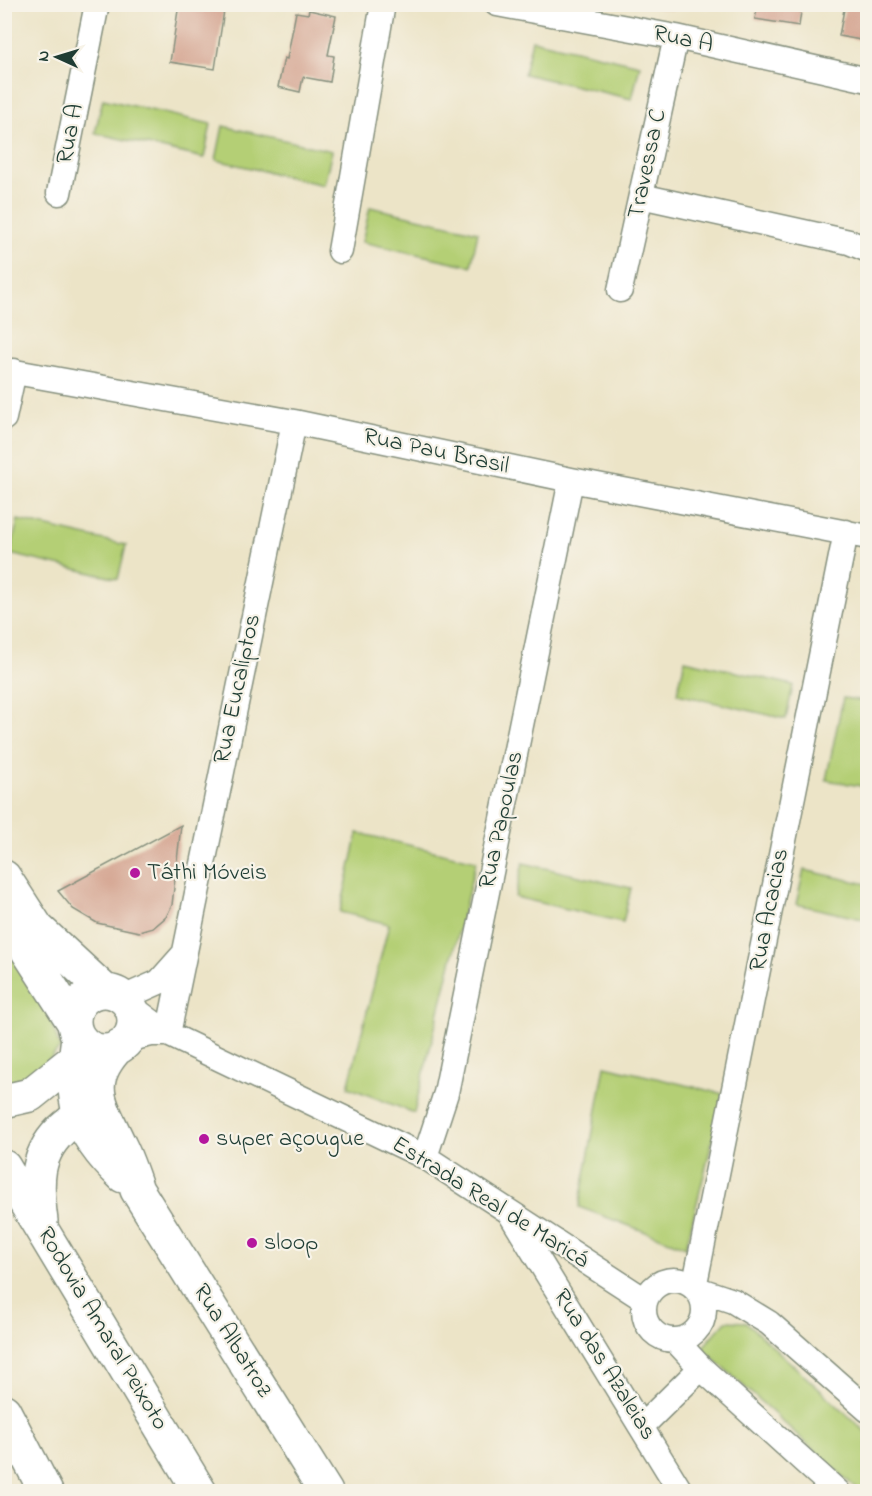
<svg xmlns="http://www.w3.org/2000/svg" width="872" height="1496" font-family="'Indie Flower',sans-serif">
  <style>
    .green { fill: #b4cf75; stroke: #6a8654; stroke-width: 1.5 }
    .building { fill: #d3a18d }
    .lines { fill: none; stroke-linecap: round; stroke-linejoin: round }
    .minor-casing { stroke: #86907e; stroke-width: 27 }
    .secondary-casing { stroke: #86907e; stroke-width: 36 }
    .trunk-casing { stroke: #86907e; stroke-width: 36 }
    .minor { stroke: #fff; stroke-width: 24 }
    .secondary { stroke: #fff; stroke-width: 33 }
    .trunk { stroke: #fff; stroke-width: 33 }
    .poi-dot { fill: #b5179e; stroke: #f7f3e8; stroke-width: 2 }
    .labels { text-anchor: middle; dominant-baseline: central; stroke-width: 4.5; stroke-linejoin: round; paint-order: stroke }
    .street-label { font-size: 24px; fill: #1f3d34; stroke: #f7f3e8 }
    .poi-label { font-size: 24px; fill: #1f3d34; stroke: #f7f3e8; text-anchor: start }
  </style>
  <rect width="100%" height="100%" fill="#f7f3e8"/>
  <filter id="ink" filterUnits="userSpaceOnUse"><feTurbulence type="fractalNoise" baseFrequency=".0167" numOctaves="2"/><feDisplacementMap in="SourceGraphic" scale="12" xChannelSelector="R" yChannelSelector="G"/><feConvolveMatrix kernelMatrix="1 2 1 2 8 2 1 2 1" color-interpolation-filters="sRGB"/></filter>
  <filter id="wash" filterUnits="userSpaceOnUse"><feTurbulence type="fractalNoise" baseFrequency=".008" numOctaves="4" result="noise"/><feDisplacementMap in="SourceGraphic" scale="24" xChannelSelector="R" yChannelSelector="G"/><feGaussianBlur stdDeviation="1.35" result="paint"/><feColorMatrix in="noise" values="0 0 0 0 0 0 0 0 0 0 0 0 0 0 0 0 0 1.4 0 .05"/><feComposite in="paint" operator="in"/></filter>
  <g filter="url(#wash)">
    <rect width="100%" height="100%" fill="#ece4c7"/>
    <path class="green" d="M532,40l108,25 -8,34 -108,-25z
      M103,99l108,25 -7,34 -109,-25z
      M223,126l109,25 -8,34 -108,-25z
      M370,207l108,25 -7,34 -109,-24z
      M18,520l108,25 -8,34 -108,-25z
      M685,660l108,25 -7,34 -109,-25z
      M843,698l24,3v86l-41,-7z
      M358,833l118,28 -62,252 -66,-26 41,-163 -49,-12z
      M523,863l108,25 -8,34 -108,-25z
      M804,870l63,14v36l-71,-16z
      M4,943l45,71 11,34 -32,35 -24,2z
      M605,1066l119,28 -38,153 -107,-40z
      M726,1321l20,1 121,111v58h-8l-157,-143z"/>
    <g id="blocks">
      <path class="building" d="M179,4h46l-10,65 -45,-7z
        M634,4h38v6z
        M758,4h44l-3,22 -44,-7z
        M845,4h23l-2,37 -27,-5z
        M309,10l27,6 -8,39 6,1 -4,26 -27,-5 -3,15 -22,-5 6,-29 3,1 9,-47 12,2z
        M181,825l-9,80 -6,12 -13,11 -14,4 -42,-9 -24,-14 -15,-18z"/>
    </g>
  </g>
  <g filter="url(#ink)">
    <use href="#blocks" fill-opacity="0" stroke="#86907e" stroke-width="1.5"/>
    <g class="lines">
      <g class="minor-casing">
        <path id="minor" d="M497,4l179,33 192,43
          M59,193l38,-189
          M641,196l208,46 19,8
          M340,251l43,-247
          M620,290l56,-253
          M4,370l290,52 277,58 297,57
          M4,418l10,-47
          M846,532l-152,756 39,13 36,22 99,87
          M123,998l36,-16 24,-27
          M129,1005l39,29 257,123 220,143
          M168,1034l126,-612
          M126,1040l25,-6h17
          M425,1157l21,-64 125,-613
          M511,1215l170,277
          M644 1310a30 30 0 1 1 60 0a30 30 0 1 1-60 0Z
          M676,1341l25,27 137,124
          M642,1426l59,-58"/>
      </g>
      <g class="secondary-casing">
        <path id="secondary" d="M4,877l33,51 68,63
          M4,914l70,109
          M74 1021a30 30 0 1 1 60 0a30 30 0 1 1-60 0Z
          M78,1037c-9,63 -2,95 45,139
          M119,1046c-37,38 -17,60 1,100 7,14 12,29 17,44l189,302"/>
      </g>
      <g class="trunk-casing">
        <path id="trunk" d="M4,1101l26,-6 45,-36
          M4,1167l196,325
          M41,1221c-5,-37 -7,-69 25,-95 14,-11 24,-18 31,-34
          M4,1411l42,81"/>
      </g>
      <use href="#minor" class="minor"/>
      <use href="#secondary" class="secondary"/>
      <use href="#trunk" class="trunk"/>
    </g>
  </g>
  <g class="poi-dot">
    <circle cx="135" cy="873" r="6"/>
    <circle cx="204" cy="1139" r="6"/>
    <circle cx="252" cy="1243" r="6"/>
  </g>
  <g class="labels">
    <g class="street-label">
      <text transform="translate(683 40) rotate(12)">Rua A</text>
      <text transform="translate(71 134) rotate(-79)">Rua A</text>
      <text transform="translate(648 164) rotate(-78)">Travessa C</text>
      <text transform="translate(436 452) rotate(12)">Rua Pau Brasil</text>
      <text transform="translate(238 689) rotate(-78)">Rua Eucaliptos</text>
      <text transform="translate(502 820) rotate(-78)">Rua Papoulas</text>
      <text transform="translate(770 910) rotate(-79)">Rua Acacias</text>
      <text transform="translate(490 1203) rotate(32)">Estrada Real de Maricá</text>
      <text transform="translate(102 1329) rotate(59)">Rodovia Amaral Peixoto</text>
      <text transform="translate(232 1341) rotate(58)">Rua Albatroz</text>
      <text transform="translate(604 1365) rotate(58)">Rua das Azaleias</text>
    </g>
    <g class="poi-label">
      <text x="147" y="873">Táthi Móveis</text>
      <text x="216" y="1139">super açougue</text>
      <text x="264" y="1243">sloop</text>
    </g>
  </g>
  <rect width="872" height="1496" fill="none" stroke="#f7f3e8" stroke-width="24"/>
  <g transform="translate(57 57) rotate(274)" stroke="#f7f3e8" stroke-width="4.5" paint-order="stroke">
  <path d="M0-4.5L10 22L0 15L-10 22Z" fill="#1f3d34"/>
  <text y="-9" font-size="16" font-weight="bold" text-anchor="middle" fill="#1f3d34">N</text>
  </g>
</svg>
